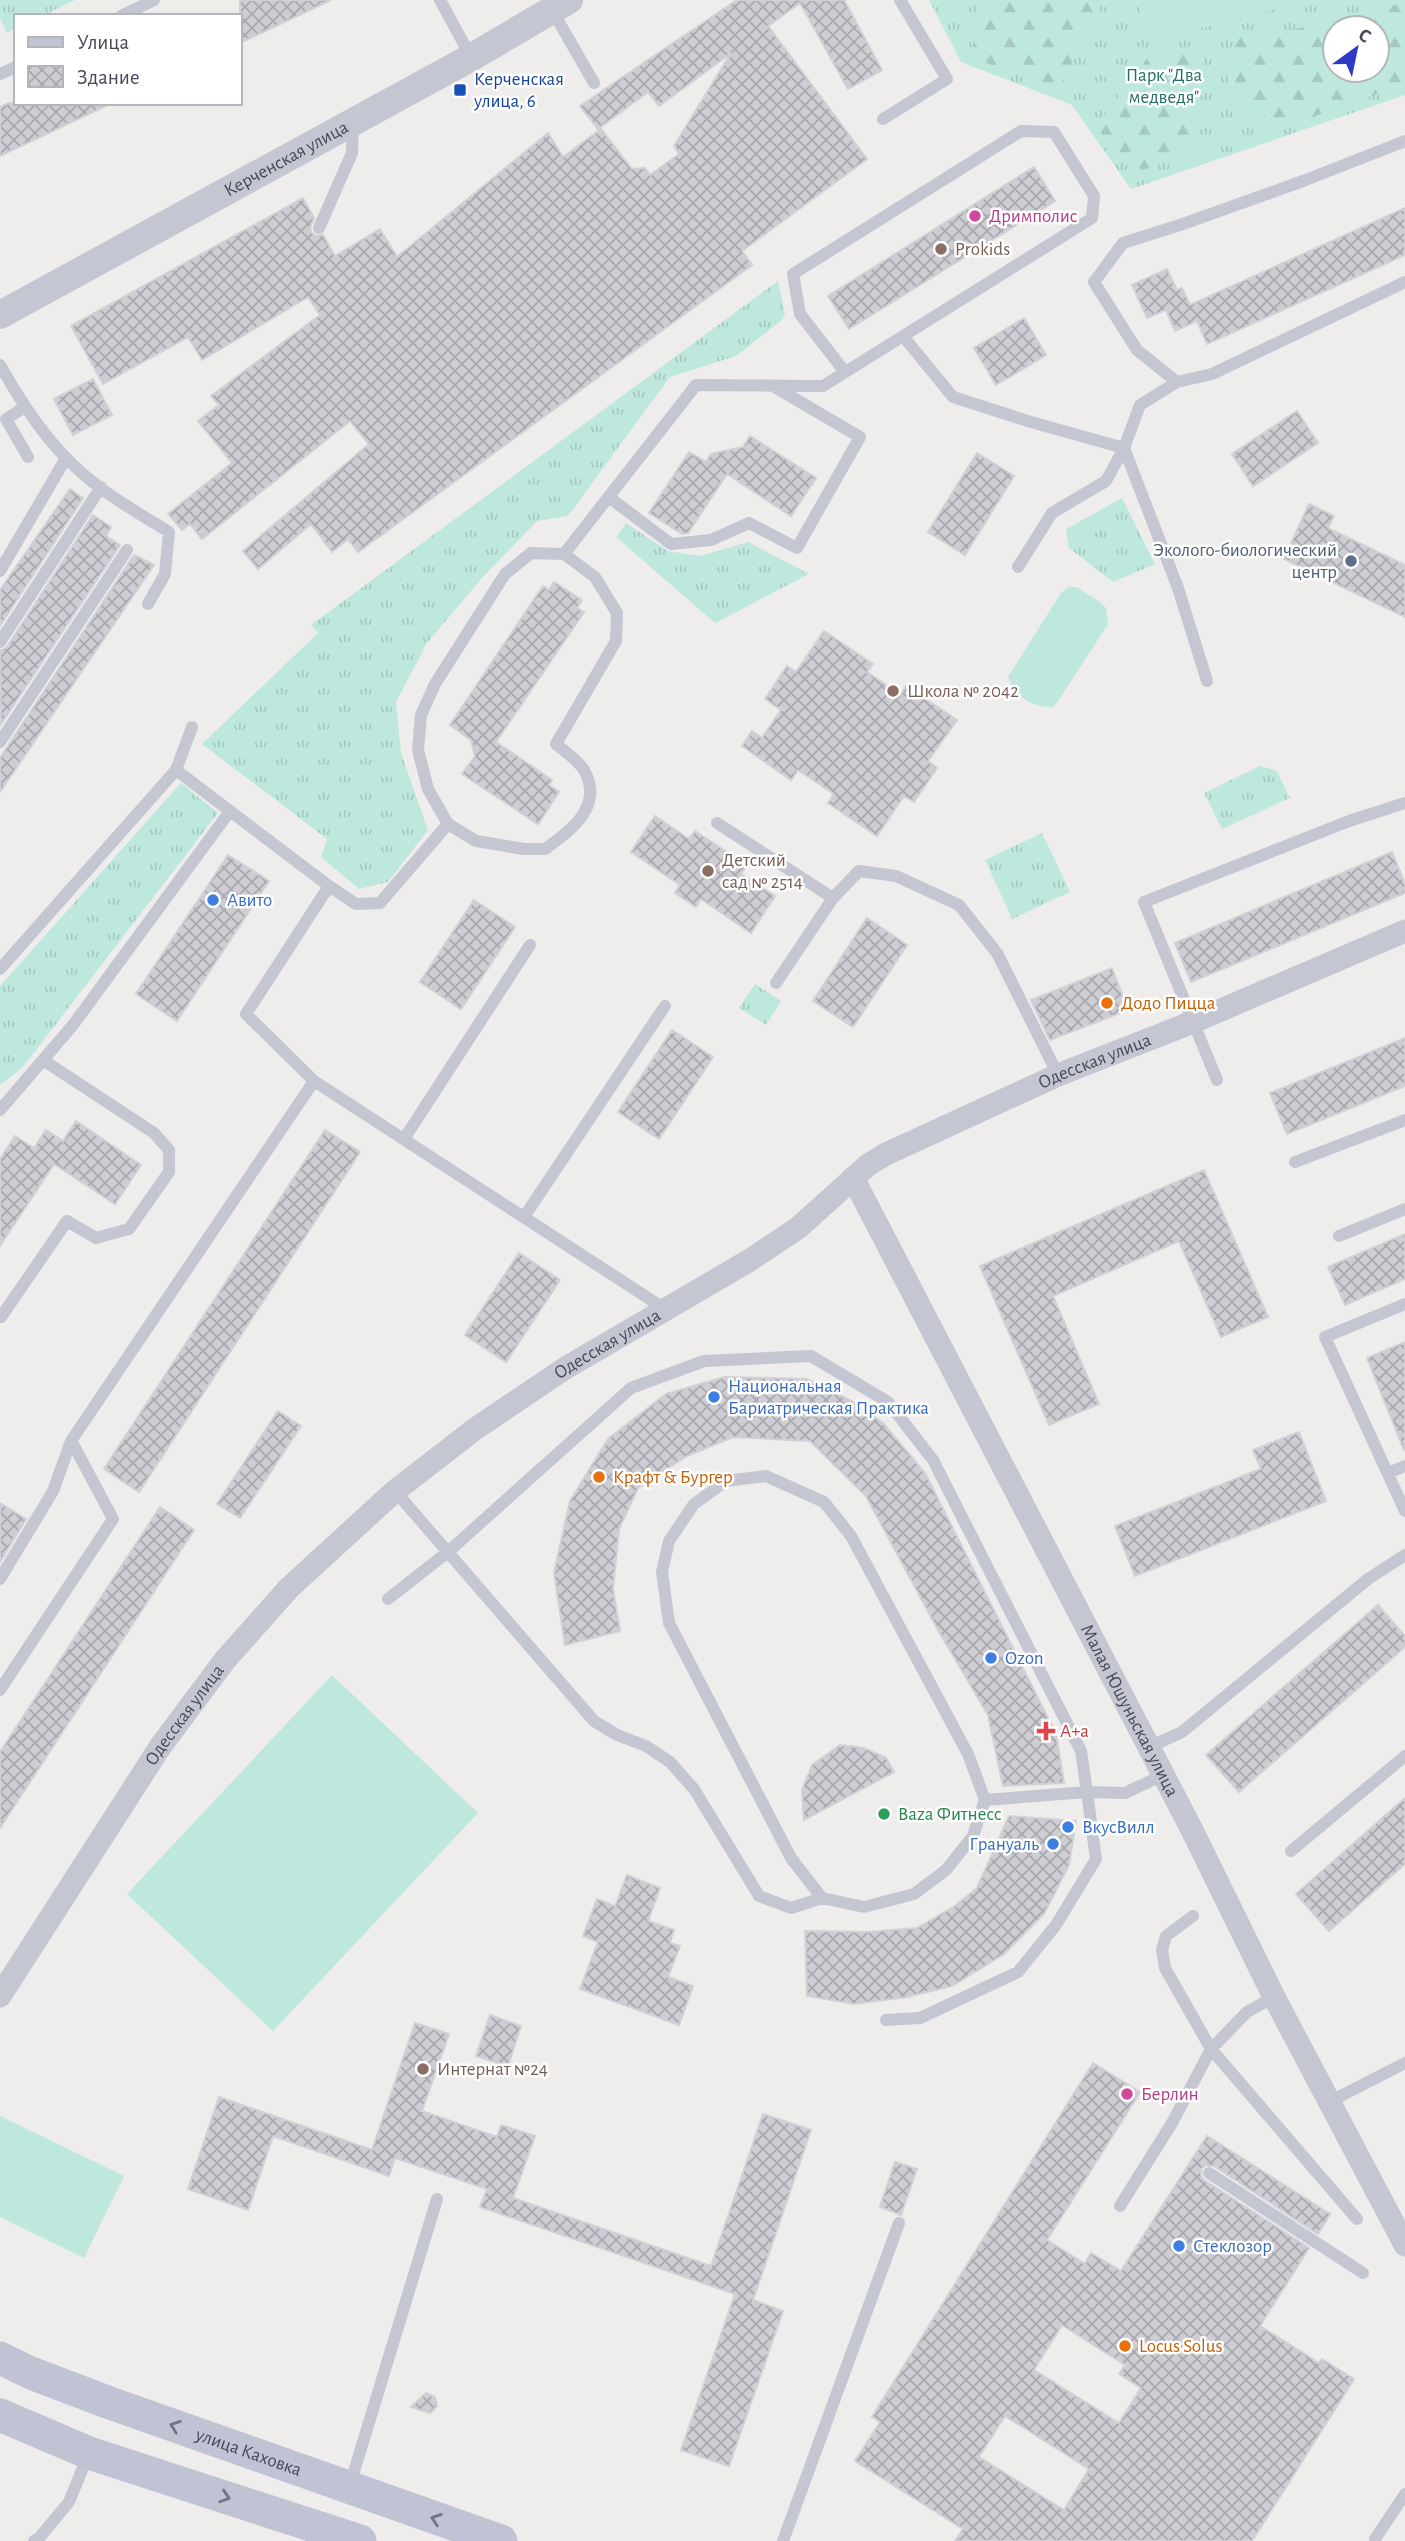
<svg xmlns="http://www.w3.org/2000/svg" width="1405" height="2541" font-family="'Alegreya Sans',sans-serif">
  <style>
    .grass { fill: url(#grass-tufts); fill-rule: evenodd }
    .forest { fill: url(#forest-firs); fill-rule: evenodd }
    .pitch { fill: #bee8de }
    .building { fill: url(#building-cross-hatch); stroke: #d1d0d7; stroke-width: 2; fill-rule: evenodd }
    .lines { fill: none; stroke-linecap: round; stroke-linejoin: round }
    .service { stroke: #c4c6d2; stroke-width: 12 }
    .minor { stroke: #c4c6d2; stroke-width: 23 }
    .tertiary { stroke: #c4c6d2; stroke-width: 28 }
    .secondary { stroke: #c0c3d3; stroke-width: 33 }
    .oneway { stroke: #717482 }
    .transit-dot { fill: #1a4fb4; stroke: #fff; stroke-width: 2.5 }
    .hotel-dot { fill: #d1479c; stroke: #fff; stroke-width: 2.5 }
    .education-dot { fill: #8d6e63; stroke: #fff; stroke-width: 2.5 }
    .service-dot { fill: #5c6f8a; stroke: #fff; stroke-width: 2.5 }
    .shop-dot { fill: #3f7fe0; stroke: #fff; stroke-width: 2.5 }
    .food-dot { fill: #e8710a; stroke: #fff; stroke-width: 2.5 }
    .health-dot { fill: #e0444e; stroke: #fff; stroke-width: 2.5 }
    .leisure-dot { fill: #2e9e5b; stroke: #fff; stroke-width: 2.5 }
    .labels { text-anchor: middle; dominant-baseline: central; stroke-width: 5; stroke-linejoin: round; paint-order: stroke }
    .park-label { font-size: 19px; fill: #216e64; stroke: #fff }
    .transit-label { font-size: 19px; fill: #164399; stroke: #fff; text-anchor: start }
    .street-label { font-size: 19px; fill: #474957; stroke: #fff }
    .hotel-label { font-size: 19px; fill: #b23c85; stroke: #fff; text-anchor: start }
    .education-label { font-size: 19px; fill: #785e54; stroke: #fff; text-anchor: start }
    .service-label { font-size: 19px; fill: #4e5e75; stroke: #fff; text-anchor: end }
    .shop-label { font-size: 19px; fill: #366cbe; stroke: #fff; text-anchor: start }
    .food-label { font-size: 19px; fill: #c56008; stroke: #fff; text-anchor: start }
    .health-label { font-size: 19px; fill: #be3a42; stroke: #fff; text-anchor: start }
    .leisure-label { font-size: 19px; fill: #27864d; stroke: #fff; text-anchor: start }
  </style>
  <defs>
    <pattern id="grass-tufts" width="24" height="20" patternUnits="userSpaceOnUse" patternTransform="scale(1.75)"><rect width="24" height="20" fill="#bee8de"/><path d="M3 7l-1-3M5 7V3M7 7l1-3M15 17l-1-3M17 17v-4M19 17l1-3" fill="none" stroke="#a5c8c1"/></pattern>
    <pattern id="forest-firs" width="22" height="20" patternUnits="userSpaceOnUse" patternTransform="scale(1.75)"><rect width="22" height="20" fill="#bee8de"/><path d="M5 1l3.5 6h-7zM16 11l3.5 6h-7z" fill="#a5c8c1"/></pattern>
    <pattern id="building-cross-hatch" width="8" height="8" patternUnits="userSpaceOnUse" patternTransform="scale(1.75)"><rect width="8" height="8" fill="#cdcdd3"/><path d="M0 0l8 8M0 8l8-8" fill="none" stroke="#a8a8ae"/></pattern>
  </defs>
  <rect width="100%" height="100%" fill="#eeedec"/>
  <path class="grass" d="M0,0h75l-33,16h-26v12l-9,5 -7,-15z
    M929,0h476v95l-274,94 -59,-84 -111,-43zM1335,28h42v42h-42z
    M778,281l7,33 -4,7 -45,35 -66,21 -102,139 -31,5 -55,57 -55,65 -31,59 5,51 27,77 -40,52 -29,7 -38,-32 6,-18 -125,-95 116,-111 -7,-8z
    M1122,498l33,66 -42,18 -44,-34 -3,-19z
    M626,523l42,28 32,5 48,-14 61,32 -94,49 -99,-86z
    M1260,766l17,5 13,27 -68,31 -18,-36z
    M181,783l37,30 -195,254 -23,18v-99z
    M1042,833l28,59 -58,27 -27,-59z
    M755,984l26,17 -15,24 -27,-17z"/>
  <path class="forest" d="M978,0h124l1,1 -44,87 -87,-30z
    M1405,2v82l-124,44 -54,-39 9,-53 55,-6zM1377,28v42h-42v-42z
    M1205,51l-9,39 2,59 -55,21 -31,-15 -15,-30 51,-68z"/>
  <path class="pitch" d="M1137,0h174l-163,42z
    M1068,587h9l23,15 6,6 2,16 -51,79 -5,4c-22,0 -35,-10 -44,-30l53,-84z
    M332,1675l146,138 -205,218 -146,-137z
    M0,2116l124,60 -40,82 -84,-41z"/>
  <path class="building" d="M240,0h91l-91,43z
    M737,0h107l38,70 -34,19 -48,-86 -32,23 99,133 -125,92 10,14 -394,287 -10,-13 -16,13 -21,-28 -53,45 -15,-18 126,-107 -19,-23 -148,118 -12,-15 -8,6 -14,-16 64,-51 -34,-42 21,-16 -8,-9 109,-81 -12,-18 -106,63 -14,-23 -85,47 -32,-58 232,-128 11,20 -4,10 2,5 4,3 7,-1 12,21 45,-27 17,28 151,-124 15,24 38,-28 31,40 13,-1 5,7 29,-21 -5,-8 57,-93 -72,53 -11,-14 -50,37 -18,-23z
    M9,103h103l-112,53v-49z
    M1034,167l21,34 -206,128 -21,-33z
    M1405,208v47l-198,89 -10,-23 -22,10 -9,-21 -19,8 -15,-33 35,-16 10,21 5,-2 8,17z
    M1024,318l22,37 -50,30 -22,-37z
    M93,379l19,36 -39,20 -19,-36z
    M1297,411l21,32 -65,43 -21,-32z
    M750,436l66,42 -25,38 -64,-42 -39,59 -6,1 -33,-21 40,-61 17,10 5,-8 32,-7z
    M977,453l37,23 -49,79 -37,-23z
    M70,489l13,9 -83,128v-36z
    M1309,504l25,12 -6,12 77,37v52l-121,-58z
    M93,515l18,12 -5,9 14,9 -119,179 -1,-73 7,-4z
    M134,555l20,10 -154,227v-34z
    M554,582l28,18 -5,8 7,4 -88,130 56,38 -3,5 10,7 -21,32 -76,-50 13,-18 -4,-16 -21,-15 93,-139 6,4z
    M824,631l49,33 -6,8 34,23 5,-9 51,34 -29,41 9,7 -23,34 -10,-6 -27,40 -49,-33 6,-9 -36,-24 -7,10 -49,-34 10,-15 10,7 19,-28 -16,-11 22,-33 9,6z
    M655,816l34,23 6,-8 52,34 -6,9 34,22 -24,37 -50,-34 -5,8 -21,-14 5,-8 -49,-33z
    M1392,852l13,32v9l-214,89 -16,-39z
    M228,855l41,26 -92,140 -41,-27z
    M474,900l41,27 -54,82 -41,-27z
    M867,918l40,27 -54,82 -40,-26z
    M1112,968l16,42 -78,30 -19,-40z
    M672,1030l41,27 -54,82 -41,-27z
    M1405,1038v48l-118,48 -17,-41z
    M76,1121l65,44 -26,39 -61,-40 -54,82v-87l15,-23 19,12 12,-18 17,11z
    M325,1130l35,22 -221,340 -35,-23z
    M1204,1170l64,147 -47,20 -42,-96 -126,55 46,108 -50,21 -69,-159z
    M1405,1234v45l-60,26 -17,-38z
    M519,1253l41,27 -54,82 -41,-27z
    M1405,1342v107l-1,1 -37,-92z
    M725,1377l82,2 43,21 33,23 42,50 89,177 42,84 8,49 -61,3 -15,-71 -50,-85 -72,-134 -56,-55 -77,-4 -46,19 -49,32 -19,41 -6,60 7,42 -55,14 -11,-72 16,-72 38,-62 58,-45z
    M278,1411l23,15 -61,92 -23,-14z
    M1299,1432l27,69 -191,75 -20,-50 146,-57 -8,-19z
    M0,1503l26,16 -26,43z
    M160,1507l34,23 -194,298v-76z
    M1378,1605l27,31v11l-166,145 -33,-37z
    M840,1745l24,3 22,10 8,14 -90,48 -2,-30 10,-25z
    M1405,1798v66l-76,67 -33,-37z
    M1009,1816l67,5 -7,44 -25,49 -40,40 -52,32 -45,11 -53,7 -47,-8 -2,-65 63,1 49,-4 38,-22 22,-18z
    M627,1875l33,13 -12,33 26,9 -4,13 10,3 -12,31 25,9 -14,39 -99,-36 18,-47 -15,-6 14,-37 18,7z
    M490,2015l31,11 -13,40 -32,-10z
    M415,2023l34,11 -27,77 75,26 4,-12 34,11 -22,62 198,68 52,-152 48,16 -58,170 30,11 -54,155 -48,-16 54,-156 -255,-87 7,-18 -92,-31 -6,18 -116,-40 -25,74 -60,-21 31,-92 153,53z
    M1093,2063l47,29 -93,148 38,24 6,-11 30,18 86,-135 123,78 -12,20 -104,-68 -8,-1 -5,4v7l3,4 105,68 -49,78 59,37 3,-4 32,20 -102,162h-297l8,-12 -108,-68 25,-39 -8,-5zM1062,2325l63,40 -6,9 22,14 -22,35 -85,-53zM1005,2416l84,53 -25,41 -85,-53z
    M895,2162l22,7 -16,46 -21,-8z
    M426,2393l9,4 2,9 -7,7 -19,-6z"/>
  <g class="lines">
    <path class="service" d="M440,0l31,57
      M552,10l42,73
      M121,16l33,-16
      M0,74l16,-7
      M883,119l64,-40 -47,-79
      M319,228l33,-75 1,-30
      M903,336l50,61 78,25 93,26
      M0,365c22,39 48,79 83,109 25,22 57,40 86,58l-4,42 -17,30
      M1177,382l-40,-32 -43,-68 29,-39 57,-18 123,-44 102,-40
      M25,407l-19,12 22,38
      M1124,448l54,140 29,93
      M610,498l61,46 40,-4 38,-17 48,25 63,-111 -87,-51
      M531,553l33,1 31,23 22,36 -1,28 -60,103c8,7 22,16 28,26 20,36 -12,60 -39,79h-21l-48,-8 -28,-17 -20,-35 -10,-39 3,-35 14,-31 70,-110z
      M564,554l132,-169 127,1 269,-168 2,-22 -40,-64 -33,-1 -228,143 7,40 45,58
      M1018,567l34,-54 54,-32 18,-33 16,-43 37,-23 35,-8 193,-92
      M0,571l66,-113
      M0,642l101,-155
      M0,742l127,-192
      M230,811l99,75
      M717,823l116,75
      M448,824l-68,79 -24,1 -27,-18 -83,128 68,67 351,228
      M0,969l176,-199 16,-43
      M776,983l57,-85 26,-27 37,5 63,29 38,48 61,122
      M1217,1080l-73,-178 205,-81 56,-18
      M0,1110l73,-85 157,-214 -54,-41
      M404,1139l126,-194
      M1295,1162l110,-42
      M524,1217l141,-211
      M1339,1236l66,-27
      M1405,1304l-80,33 80,174
      M1,1317l66,-96 29,17 33,-9 40,-57v-22l-15,-17 -111,-73
      M1388,1473l17,-7
      M395,1491l199,230 23,14 29,11 24,16 24,27 65,107 32,12 31,-10
      M0,1579l53,-88 18,-50 243,-360
      M388,1599l61,-48 182,-163 73,-27 107,-5 77,46 45,58 148,291 6,41 38,1 38,-18
      M0,1690l113,-171 -41,-77
      M1149,1747l33,-15 186,-153 37,-24
      M1291,1851l114,-95
      M1193,1916l-27,20 -4,14 3,18 46,81 146,170
      M886,2020l34,-2 98,-46 38,-47 40,-66 -9,-67 -102,8 -17,-46 -117,-218 -27,-34 -58,-26 -40,5 -32,23 -25,37 -7,31 7,51 122,235 31,40 42,9 50,-13 32,-24 27,-34 12,-36
      M1329,2102l76,-39
      M1209,2173l154,100
      M1120,2206l52,-83 39,-74 36,-37 27,-15
      M349,2488l88,-289
      M1375,2539l30,-45
      M34,2541l5,-3 30,-36 20,-49
      M783,2541l116,-318"/>
    <g class="minor">
      <path id="s1" d="M853,1178l339,652 82,167 131,248"/>
      <path id="s2" d="M0,1996l160,-249 65,-87 64,-72 106,-97 80,-62 89,-60 186,-109 48,-32 70,-63 18,-11 172,-79 135,-53 212,-91"/>
    </g>
    <path class="tertiary" id="s3" d="M0,315l472,-258 97,-57"/>
    <g class="secondary">
      <path id="s4" d="M0,2358l31,15 76,29 394,139"/>
      <path d="M0,2415l89,38 271,88"/>
    </g>
  </g>
  <defs><path id="oneway-chevron" d="M-2-3.5L2.5 0L-2 3.5" fill="none" stroke-width="1.6" stroke-linecap="round" stroke-linejoin="round" transform="scale(1.75)"/></defs>
  <g class="oneway">
    <use href="#oneway-chevron" transform="translate(175 2426) rotate(-160)"/>
    <use href="#oneway-chevron" transform="translate(225 2497) rotate(18)"/>
    <use href="#oneway-chevron" transform="translate(436 2519) rotate(-161)"/>
  </g>
  <rect class="transit-dot" x="453" y="83" width="14" height="14" rx="3.5"/>
  <g class="hotel-dot">
    <circle cx="975" cy="216" r="7"/>
    <circle cx="1127" cy="2094" r="7"/>
  </g>
  <g class="education-dot">
    <circle cx="941" cy="249" r="7"/>
    <circle cx="893" cy="691" r="7"/>
    <circle cx="708" cy="871" r="7"/>
    <circle cx="423" cy="2069" r="7"/>
  </g>
  <circle class="service-dot" cx="1351" cy="561" r="7"/>
  <g class="shop-dot">
    <circle cx="213" cy="900" r="7"/>
    <circle cx="714" cy="1397" r="7"/>
    <circle cx="991" cy="1658" r="7"/>
    <circle cx="1068" cy="1827" r="7"/>
    <circle cx="1053" cy="1844" r="7"/>
    <circle cx="1179" cy="2246" r="7"/>
  </g>
  <g class="food-dot">
    <circle cx="1107" cy="1003" r="7"/>
    <circle cx="599" cy="1477" r="7"/>
    <circle cx="1125" cy="2346" r="7"/>
  </g>
  <path class="health-dot" d="M1042.5 1720.5h7v7h7v7h-7v7h-7v-7h-7v-7h7z"/>
  <circle class="leisure-dot" cx="884" cy="1814" r="7"/>
  <g class="labels">
    <g class="park-label">
      <text x="1164" y="75">Парк "Два<tspan x="1164" dy="22">медведя"</tspan></text>
    </g>
    <g class="transit-label">
      <text x="474" y="79">Керченская<tspan x="474" dy="22">улица, 6</tspan></text>
    </g>
    <g class="street-label">
      <text stroke="none"><textPath href="#s3" startOffset="326">Керченская улица</textPath></text>
      <text stroke="none"><textPath href="#s2" startOffset="1470">Одесская улица</textPath></text>
      <text stroke="none"><textPath href="#s2" startOffset="903">Одесская улица</textPath></text>
      <text stroke="none"><textPath href="#s1" startOffset="600">Малая Юшуньская улица</textPath></text>
      <text stroke="none"><textPath href="#s2" startOffset="336">Одесская улица</textPath></text>
      <text stroke="none"><textPath href="#s4" startOffset="266">улица Каховка</textPath></text>
    </g>
    <g class="hotel-label">
      <text x="989" y="216">Дримполис</text>
      <text x="1141" y="2094">Берлин</text>
    </g>
    <g class="education-label">
      <text x="955" y="249">Prokids</text>
      <text x="907" y="691">Школа № 2042</text>
      <text x="722" y="860">Детский<tspan x="722" dy="22">сад № 2514</tspan></text>
      <text x="437" y="2069">Интернат №24</text>
    </g>
    <g class="service-label">
      <text x="1337" y="550">Эколого-биологический<tspan x="1337" dy="22">центр</tspan></text>
    </g>
    <g class="shop-label">
      <text x="227" y="900">Авито</text>
      <text x="728" y="1386">Национальная<tspan x="728" dy="22">Бариатрическая Практика</tspan></text>
      <text x="1005" y="1658">Ozon</text>
      <text x="1082" y="1827">ВкусВилл</text>
      <text x="1039" y="1844" text-anchor="end">Грануаль</text>
      <text x="1193" y="2246">Стеклозор</text>
    </g>
    <g class="food-label">
      <text x="1121" y="1003">Додо Пицца</text>
      <text x="613" y="1477">Крафт &amp; Бургер</text>
      <text x="1139" y="2346">Locus Solus</text>
    </g>
    <g class="health-label">
      <text x="1060" y="1731">А+а</text>
    </g>
    <g class="leisure-label">
      <text x="898" y="1814">Baza Фитнесс</text>
    </g>
  </g>
  <rect x="14" y="14" width="228" height="91" fill="#ffffff" stroke="#b5b6bc" stroke-width="2"/>
  <rect x="28" y="37" width="35" height="10" fill="#c0c3d3" stroke="#b5b6bc" stroke-width="2"/>
  <text x="77" y="49" font-size="21" fill="#474957">Улица</text>
  <rect x="28" y="66" width="35" height="21" fill="url(#building-cross-hatch)" stroke="#b5b6bc" stroke-width="2"/>
  <text x="77" y="84" font-size="21" fill="#474957">Здание</text>
  <g transform="translate(1356 49) rotate(33)"><circle r="33" fill="#ffffff" stroke="#b5b6bc" stroke-width="2"/>
  <path d="M0-5L12 26L0 18L-12 26Z" fill="#2e39c6"/>
  <text y="-10" font-size="19" font-weight="bold" text-anchor="middle" fill="#474957">С</text>
  </g>
</svg>
